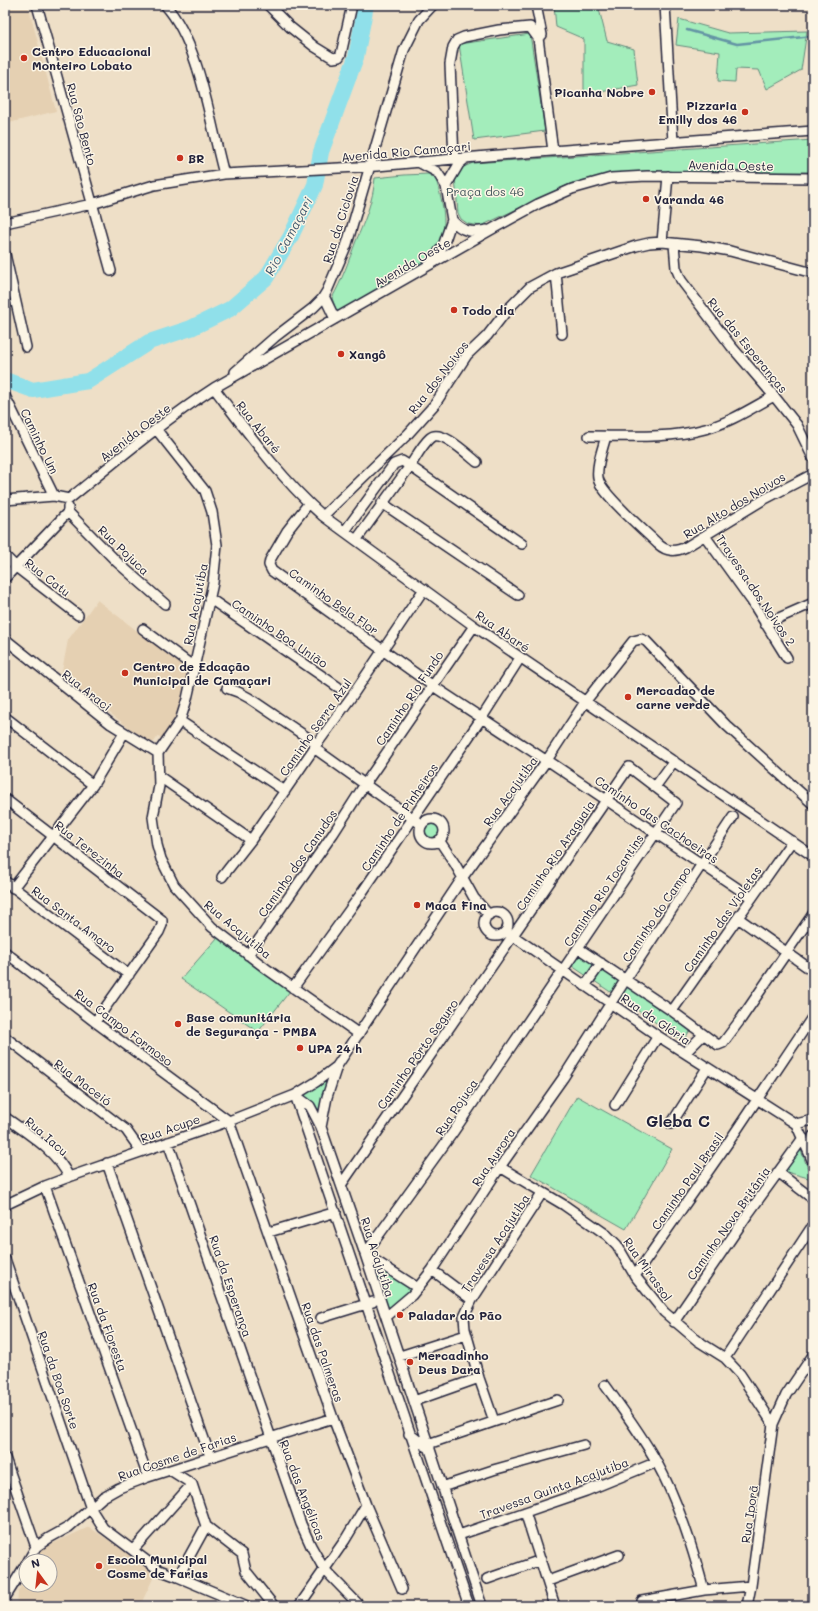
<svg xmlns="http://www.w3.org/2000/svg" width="818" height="1611" font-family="Mali,sans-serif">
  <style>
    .built { fill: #e5d0b2 }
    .green { fill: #a3edbb; stroke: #62887b }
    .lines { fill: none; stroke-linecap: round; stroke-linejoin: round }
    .stream { stroke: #6494a4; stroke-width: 2.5 }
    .river { stroke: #90e0ea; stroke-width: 16 }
    .minor-casing { stroke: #22223b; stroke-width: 12 }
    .minor { stroke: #fcf5e5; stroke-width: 9 }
    .poi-dot { fill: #c8321e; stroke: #fcf5e5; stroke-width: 1.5 }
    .labels { text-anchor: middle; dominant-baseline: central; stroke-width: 3; stroke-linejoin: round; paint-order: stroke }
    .poi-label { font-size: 12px; font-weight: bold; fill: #22223b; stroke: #fcf5e5; text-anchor: start }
    .street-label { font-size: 12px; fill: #22223b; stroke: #fcf5e5 }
    .park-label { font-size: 12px; fill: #42555b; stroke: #fcf5e5 }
    .water-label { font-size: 13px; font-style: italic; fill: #435b70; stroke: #fcf5e5 }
    .district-label { font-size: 16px; font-weight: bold; fill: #22223b; stroke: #fcf5e5 }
  </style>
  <rect width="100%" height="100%" fill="#eedfc7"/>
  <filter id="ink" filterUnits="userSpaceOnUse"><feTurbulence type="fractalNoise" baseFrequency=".025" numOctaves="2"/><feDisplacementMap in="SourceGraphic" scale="8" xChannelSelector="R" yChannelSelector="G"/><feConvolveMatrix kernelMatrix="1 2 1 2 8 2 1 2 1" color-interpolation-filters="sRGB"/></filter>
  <g filter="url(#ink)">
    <path class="built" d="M5,5h23l28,106 -51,13z
      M97,600l91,70 -6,35 -5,15 -14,19 -5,-3 -4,6h-6l-87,-66 7,-36z
      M89,1527l67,45 -16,34h-123l1,-14 8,-15v8h24v-24h-15l8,-13z"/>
    <path class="green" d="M554,5h44l9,36 27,8 4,36 -54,10v-56l-28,-12z
      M679,19l49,14 79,-2 -6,39 -34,19 -8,-19 -23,-1 -1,13 -17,-1 2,-29 -44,-7z
      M530,34l15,97 -71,9 -15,-96z
      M813,140v32l-197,1 -44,10 -91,43 -13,-2 -7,-5 -3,-6 -3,-36 6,-9 12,-5z
      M428,174l8,5c7,25 15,53 -3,75 -3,4 -9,7 -12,10l-84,49 -5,-15c10,-18 17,-38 24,-57 9,-21 17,-40 19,-63l29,-3z
      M423 830a8 8 0 1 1 16 0a8 8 0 1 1-16 0Z
      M218,937l72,54 -32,41 -77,-53z
      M578,951l115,75 -10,15 -114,-77z
      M333,1071l-13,54 -20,-31z
      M577,1096l95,53 -46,80 -95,-54z
      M800,1148l12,31 -29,-8z
      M366,1255l50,30 -30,31z"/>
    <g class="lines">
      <path class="stream" d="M636,5l4,1
        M687,30l50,14 76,-8"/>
      <path class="river" d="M5,380l28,10 55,-9 61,-39 42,-14 39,-19 36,-31 25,-42 24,-51 6,-33 35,-95 10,-52"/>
      <g class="minor-casing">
        <path id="minor" d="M37,5l74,266
          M165,5c35,38 45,119 59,169
          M268,5l22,22 25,20 18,11 6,-1 2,-3 11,-49
          M536,5l6,30
          M665,5l8,137
          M454,159l-4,-95 3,-17 4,-7 7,-3 35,-7 31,-3 8,11 15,113
          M420,163l17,9 9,14 6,34 -9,26 -11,15
          M446,186l13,-22 7,-6
          M452,220c10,12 20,13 35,10
          M5,223l87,-19 62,-19 70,-11 153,-8 110,-10 326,-25
          M662,242l6,-66
          M674,244l2,24 5,12 50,66 43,50 23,29 16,33
          M5,254l21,93
          M556,273l6,61
          M324,296l11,23
          M235,372l40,-35 38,-29 9,-9 5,-8 20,-47 57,-194 15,-30 14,-15
          M214,388c34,45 67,91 109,128l151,110 339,230
          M5,396l49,100
          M156,429l49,62 7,21 5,33 -4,38 -26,116 -7,22 -22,32 1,33 -6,31 4,28 4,14 13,26 38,42 56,43 91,64
          M589,436c36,0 80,3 116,-7 24,-6 47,-21 69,-33
          M606,436c-3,12 -10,29 -8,42 2,15 48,54 60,66 9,8 17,8 28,3l77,-47 50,-26
          M477,462c-9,-7 -36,-34 -47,-24 -8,7 -14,19 -20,28l112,78
          M69,499c47,-38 94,-78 145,-111l280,-160 44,-24 34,-15 39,-11 36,-2 166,2
          M5,500l49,-4 15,3
          M309,503l-22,28 -17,29 -1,5 3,6 161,115 114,75
          M382,503l136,92
          M68,512l49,50 48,42
          M323,516l85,-82 27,-30 32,-49 20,-19 21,-27 22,-22 26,-14 80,-27 13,-3 13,-1 40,4 28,5 83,22
          M345,531l49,-67 8,-3 8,5 -53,73
          M705,536l46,64 36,58
          M5,556l11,11 62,48
          M5,578l63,-66v-5
          M209,598l129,89
          M765,624l48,-21
          M143,629l51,38
          M5,639l106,85 47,29
          M227,688l11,4 11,6 68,46
          M5,717l88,68
          M180,721l105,70
          M314,748l108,77
          M547,760l205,138
          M160,777l91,63
          M655,787l19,-26
          M5,799l157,121v5l-3,7 -64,90
          M420 831a12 12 0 1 1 24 0a12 12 0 1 1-24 0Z
          M439,840l16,24 19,34 15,17
          M222,877l29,-37 66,-96 35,-48 72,-107
          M5,881l124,94
          M13,888l80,-103 31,-52
          M484 924a12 12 0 1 1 24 0a12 12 0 1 1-24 0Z
          M738,918l75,53
          M506,931l152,105 138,88
          M578,948l94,63 46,34 5,-2 18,-24 72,-105
          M5,952l90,70 134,99 104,297 33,87 36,84
          M248,955l85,-121 32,-50 109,-158
          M585,986l16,-23
          M293,988l68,-94 120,-175 39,-61
          M672,1011l120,-170
          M5,1037l121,93 15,21
          M685,1053l18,-18
          M295,1095c59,170 115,341 174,511
          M295,1095l15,11 11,21
          M615,1105l43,-69
          M5,1117c23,17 51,33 64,60
          M671,1124l36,-56
          M796,1124l17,38
          M796,1124l17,-4
          M168,1142l133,382 10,22 13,23 36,37
          M810,1153l3,-17
          M107,1163l103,293
          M500,1167l64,38 43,30 10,10 18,31 29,36 34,29 27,17 15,16 33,50
          M778,1172l35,27
          M341,1185l288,-418 47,36 -222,328 -89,123 53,34
          M45,1186l103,291
          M5,1205l40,-19 24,-9 160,-56 66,-26 21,-13 20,-15
          M269,1232l67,-20
          M5,1259l86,250 12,19 56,42 19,7
          M432,1270l40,30
          M635,1276l95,-136 83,-124
          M386,1317l26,-22 20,-25 68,-103 63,-89 63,-99 107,-162
          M321,1318l52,-16
          M674,1322l74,-108 55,-76
          M400,1356l66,-21
          M725,1358l88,-133
          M605,1385c18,25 36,49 51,76 22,40 36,85 48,129
          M414,1401l65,-23
          M494,1421l-15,-43 -14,-49 -1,-12 8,-17 70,-107
          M409,1434c8,4 13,12 21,14
          M428,1444l130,-44
          M5,1458l31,89
          M170,1470l22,14 14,42 -28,51 69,29
          M442,1487l51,-17 91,-25
          M525,1512l30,94
          M206,1526l36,28 4,17 28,35
          M459,1535l127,-44 71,-29
          M133,1550l59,-66
          M28,1561l8,-14 13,-9 20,-11 34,-30 16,-9 29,-11 185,-59
          M487,1579l54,-19
          M548,1581l71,-26
          M5,1598l21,-34
          M642,1601l62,-11 47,-4
          M299,1606l46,-66 21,-35
          M482,1606l-117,-352 -44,-127 6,-30 10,-31 126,-189 84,-117 38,-58 48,-61 8,-2 5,2 80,84 87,79
          M747,1606l4,-20 22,-162 13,-29 27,-40"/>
      </g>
      <use href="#minor" class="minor"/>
    </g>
  </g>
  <g class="poi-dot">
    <circle cx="24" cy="58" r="4"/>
    <circle cx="652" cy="92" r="4"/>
    <circle cx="745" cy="112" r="4"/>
    <circle cx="180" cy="158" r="4"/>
    <circle cx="646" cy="199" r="4"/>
    <circle cx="454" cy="310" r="4"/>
    <circle cx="341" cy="354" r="4"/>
    <circle cx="125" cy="673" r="4"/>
    <circle cx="628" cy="697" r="4"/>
    <circle cx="417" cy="905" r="4"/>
    <circle cx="178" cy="1024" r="4"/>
    <circle cx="300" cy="1048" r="4"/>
    <circle cx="400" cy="1315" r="4"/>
    <circle cx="410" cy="1362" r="4"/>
    <circle cx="99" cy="1566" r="4"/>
  </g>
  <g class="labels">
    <g class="poi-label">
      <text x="32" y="51">Centro Educacional<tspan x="32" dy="14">Monteiro Lobato</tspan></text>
      <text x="644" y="92" text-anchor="end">Picanha Nobre</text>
      <text x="737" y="105" text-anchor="end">Pizzaria<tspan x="737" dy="14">Emilly dos 46</tspan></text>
      <text x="188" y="158">BR</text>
      <text x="654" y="199">Varanda 46</text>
      <text x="462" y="310">Todo dia</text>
      <text x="349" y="354">Xangô</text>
      <text x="133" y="666">Centro de Edcação<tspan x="133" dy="14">Municipal de Camaçari</tspan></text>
      <text x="636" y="690">Mercadao de<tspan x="636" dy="14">carne verde</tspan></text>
      <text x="425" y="905">Maca Fina</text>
      <text x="186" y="1017">Base comunitária<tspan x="186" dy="14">de Segurança - PMBA</tspan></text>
      <text x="308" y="1048">UPA 24 h</text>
      <text x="408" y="1315">Paladar do Pão</text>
      <text x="418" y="1355">Mercadinho<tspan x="418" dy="14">Deus Dara</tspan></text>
      <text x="107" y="1559">Escola Municipal<tspan x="107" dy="14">Cosme de Farias</tspan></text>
    </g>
    <g class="street-label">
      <text transform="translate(82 124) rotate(75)">Rua São Bento</text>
      <text transform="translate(406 151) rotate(-5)">Avenida Rio Camaçari</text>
      <text transform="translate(731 165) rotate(1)">Avenida Oeste</text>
      <text transform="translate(340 219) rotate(-72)">Rua da Ciclovia</text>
      <text transform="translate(412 262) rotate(-30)">Avenida Oeste</text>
      <text transform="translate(748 345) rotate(51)">Rua das Esperanças</text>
      <text transform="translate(438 377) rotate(-52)">Rua dos Noivos</text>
      <text transform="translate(259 427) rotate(52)">Rua Abaré</text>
      <text transform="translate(135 432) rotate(-38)">Avenida Oeste</text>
      <text transform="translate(40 441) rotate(64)">Caminho Um</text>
      <text transform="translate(734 505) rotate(-31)">Rua Alto dos Noivos</text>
      <text transform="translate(124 550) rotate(44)">Rua Pojuca</text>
      <text transform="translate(48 577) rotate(38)">Rua Catu</text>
      <text transform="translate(756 590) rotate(56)">Travessa dos Noivos 2</text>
      <text transform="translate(334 601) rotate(35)">Caminho Bela Flor</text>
      <text transform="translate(195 604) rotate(-79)">Rua Acajutiba</text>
      <text transform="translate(503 631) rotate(35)">Rua Abaré</text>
      <text transform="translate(280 633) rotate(34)">Caminho Boa União</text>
      <text transform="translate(87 690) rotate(38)">Rua Araci</text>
      <text transform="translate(409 698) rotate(-56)">Caminho Rio Fundo</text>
      <text transform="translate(315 727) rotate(-55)">Caminho Serra Azul</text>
      <text transform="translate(510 791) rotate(-54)">Rua Acajutiba</text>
      <text transform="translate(399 817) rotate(-56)">Caminho de Pinheiros</text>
      <text transform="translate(657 819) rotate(34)">Caminho das Cachoeiras</text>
      <text transform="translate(90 849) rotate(38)">Rua Terezinha</text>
      <text transform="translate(555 855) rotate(-56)">Caminho Rio Araguaia</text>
      <text transform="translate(297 863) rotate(-55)">Caminho dos Canudos</text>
      <text transform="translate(603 890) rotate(-56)">Caminho Rio Tocantins</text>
      <text transform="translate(656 914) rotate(-56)">Caminho do Campo</text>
      <text transform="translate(74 919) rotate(37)">Rua Santa Amaro</text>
      <text transform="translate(722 919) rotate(-55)">Caminho das Violetas</text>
      <text transform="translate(238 929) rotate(40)">Rua Acajutiba</text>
      <text transform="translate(656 1019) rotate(34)">Rua da Glória</text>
      <text transform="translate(124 1027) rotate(37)">Rua Campo Formoso</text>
      <text transform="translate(417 1054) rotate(-55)">Caminho Pôrto Seguro</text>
      <text transform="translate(83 1082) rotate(37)">Rua Maceió</text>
      <text transform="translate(456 1107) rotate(-56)">Rua Pojuca</text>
      <text transform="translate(170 1128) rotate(-19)">Rua Acupe</text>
      <text transform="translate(47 1136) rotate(41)">Rua Iacu</text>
      <text transform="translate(493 1157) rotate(-56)">Rua Aurora</text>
      <text transform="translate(687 1181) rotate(-55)">Caminho Paul Brasil</text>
      <text transform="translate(728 1223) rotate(-55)">Caminho Nova Britânia</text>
      <text transform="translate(495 1243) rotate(-57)">Travessa Acajutiba</text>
      <text transform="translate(378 1257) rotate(72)">Rua Acajutiba</text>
      <text transform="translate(648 1269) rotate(55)">Rua Mirassol</text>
      <text transform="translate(231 1286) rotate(71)">Rua da Esperança</text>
      <text transform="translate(108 1327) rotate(70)">Rua da Floresta</text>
      <text transform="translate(323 1352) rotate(71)">Rua das Palmeras</text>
      <text transform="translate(59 1380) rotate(71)">Rua da Boa Sorte</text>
      <text transform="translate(177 1456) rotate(-19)">Rua Cosme de Farias</text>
      <text transform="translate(554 1488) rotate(-20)">Travessa Quinta Acajutiba</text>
      <text transform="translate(303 1490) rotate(69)">Rua das Angélicas</text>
      <text transform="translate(749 1514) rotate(-82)">Rua Iporã</text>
    </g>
    <g class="park-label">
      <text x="485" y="191">Praça dos 46</text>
    </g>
    <g class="water-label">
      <text transform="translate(288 236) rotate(-62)">Rio Camaçari</text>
    </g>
    <g class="district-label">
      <text x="678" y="1120">Gleba C</text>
    </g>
  </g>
  <rect width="818" height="1611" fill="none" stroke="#fcf5e5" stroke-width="20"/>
  <rect x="10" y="10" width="798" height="1591" fill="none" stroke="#22223b" stroke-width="1.5" filter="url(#ink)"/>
  <g transform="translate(38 1573) rotate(345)"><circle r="19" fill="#fcf5e5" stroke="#a5a1a1"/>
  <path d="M0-3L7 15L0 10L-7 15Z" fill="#c8321e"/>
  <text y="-6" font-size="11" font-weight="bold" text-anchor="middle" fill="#22223b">N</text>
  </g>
</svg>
